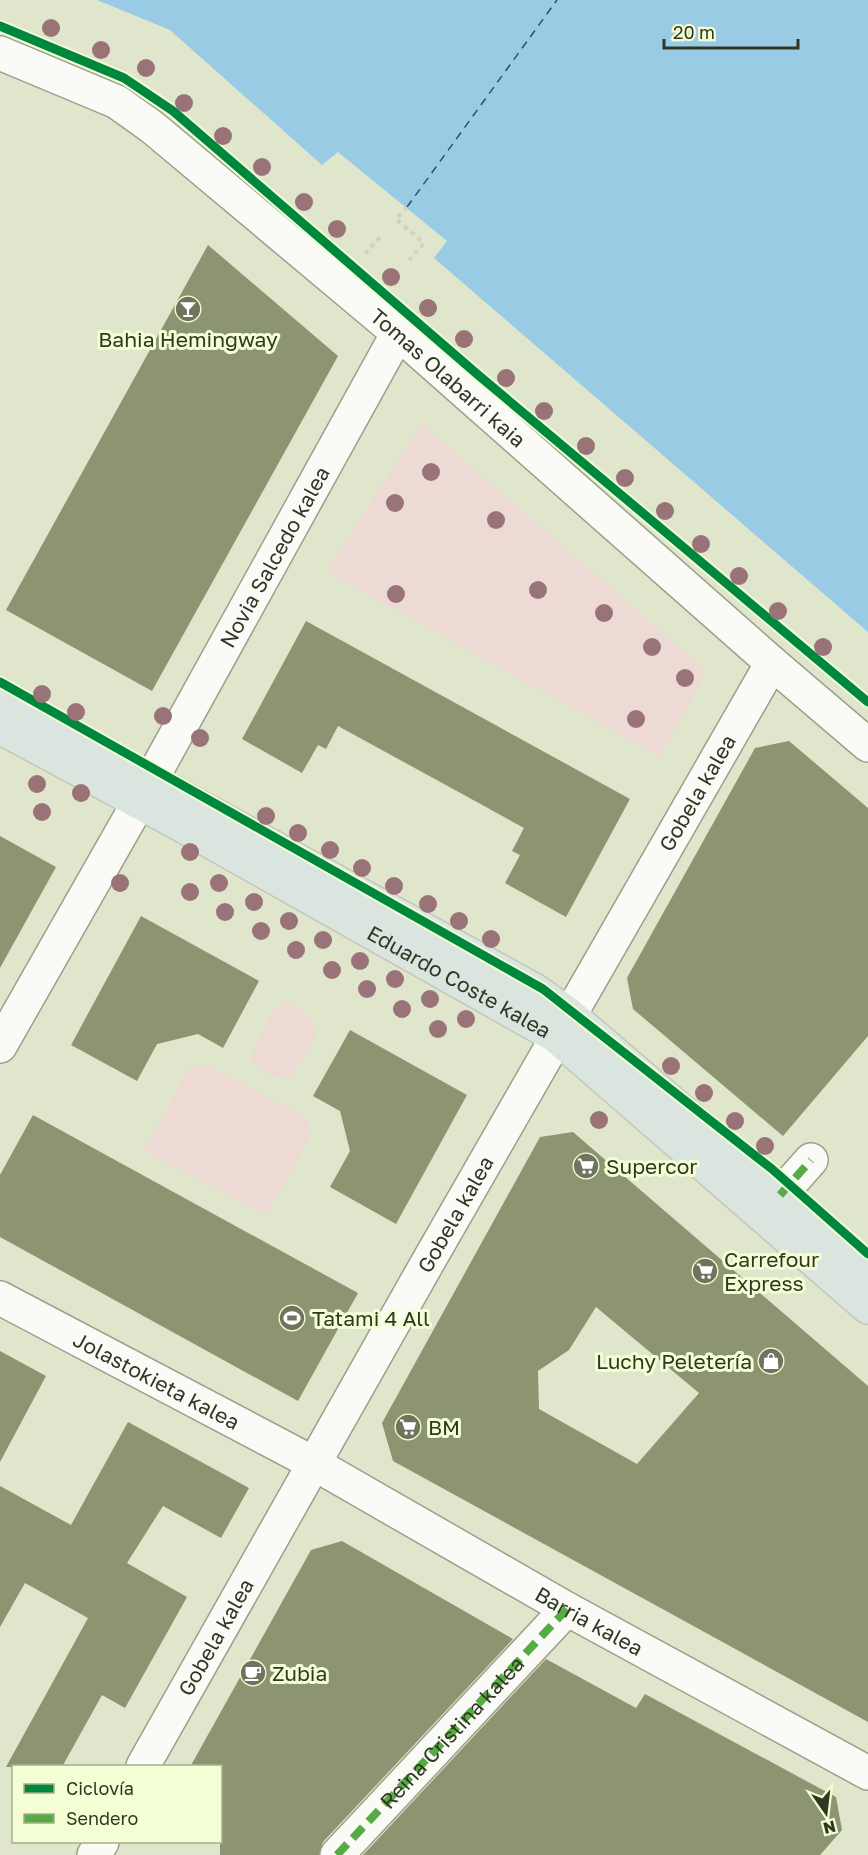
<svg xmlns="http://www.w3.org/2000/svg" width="868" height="1855" font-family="'Golos Text',sans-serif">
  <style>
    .green { fill: #eedad4 }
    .water { fill: #9acbe4 }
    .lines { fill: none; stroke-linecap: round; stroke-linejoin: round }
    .ferry { stroke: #225474; stroke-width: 1.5; stroke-dasharray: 8 6; stroke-linecap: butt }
    .building { fill: #8d9471; fill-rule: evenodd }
    .street-casing { stroke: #9aa08b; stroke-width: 36 }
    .primary-casing { stroke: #c3c7b9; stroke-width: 36 }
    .path { stroke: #d0d2ca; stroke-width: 4; stroke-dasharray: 4.5 4.5; stroke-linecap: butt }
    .street { stroke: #fafbf7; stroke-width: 33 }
    .primary { stroke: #dbe5df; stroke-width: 33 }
    .quiet { stroke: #54ac43; stroke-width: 8; stroke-dasharray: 15 8; stroke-linecap: butt }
    .cycleway-casing { stroke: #f3fed5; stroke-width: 13 }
    .cycleway { stroke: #00873e; stroke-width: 9 }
    .tree { fill: #9a7378 }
    .labels { text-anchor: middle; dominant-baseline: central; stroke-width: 6; stroke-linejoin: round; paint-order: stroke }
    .poi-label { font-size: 21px; fill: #323723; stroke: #f3fed5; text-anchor: start }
    .street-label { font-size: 21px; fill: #323723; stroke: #f3fed5 }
  </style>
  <rect width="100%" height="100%" fill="#dfe6cb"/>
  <path class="green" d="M421,423l286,248 -47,86 -333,-185z
    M286,1001l26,17 3,20 -26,41 -19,-3 -20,-15 5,-15 17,-35z
    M209,1065l98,54 4,16 -44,80 -123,-64 44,-83z"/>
  <path class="water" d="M97,0h771v632l-434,-374 13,-17 -109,-89 -16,13 -152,-135z"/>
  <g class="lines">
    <path class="ferry" d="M407,207l150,-207"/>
  </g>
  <path class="building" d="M208,245l130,111 -186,335 -146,-81z
    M306,621l324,178 -64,118 -61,-34 15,-28 -8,-4 12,-23 -38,-21 -148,-81 -12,23 -8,-4 -16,28 -60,-34z
    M789,741l79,67v228l-85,100 -150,-127 -6,-31 128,-230z
    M0,836l56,31 -56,101z
    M141,916l118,65 -36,67 -25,-14 -41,10 -20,37 -66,-36z
    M350,1030l117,65 -71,129 -66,-37 20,-36 -10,-40 -27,-15z
    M33,1115l325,178 -60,108 -298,-164v-62z
    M573,1132l295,254v336l-475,-261 -11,-38 158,-286zM596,1307l103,86 -62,71 -98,-55 -1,-38 31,-21z
    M0,1351l46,25 -46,86z
    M128,1422l121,66 -28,50 -58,-32 -36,57 60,34 -62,111 -23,-13 -40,72h-56l82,-149 -63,-35 -25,44v-141l71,39z
    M342,1541l171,98 -190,203 -4,13h-99v-88h-30l121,-217z
    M546,1659l90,49 9,-14 191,103 6,33 -22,25h-457z"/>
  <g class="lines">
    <g class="street-casing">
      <g id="street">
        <path id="s1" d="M0,53l117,49 35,25 246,206 374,330 96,82"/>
        <path id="s2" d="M151,780l247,-447"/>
        <path d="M0,1046l139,-244"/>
        <path d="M780,1195l31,-35"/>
        <path id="s3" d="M0,1298l313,165 254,146 301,164"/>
        <path id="s4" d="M143,1766c207,-369 417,-737 629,-1103"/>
        <path d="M94,1855l8,-13"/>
        <path id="s5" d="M337,1855l230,-246"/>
      </g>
    </g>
    <g class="primary-casing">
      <g id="primary">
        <path d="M0,698l534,292 34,24 300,257"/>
        <path id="s6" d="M0,727l178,96 378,213 312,271"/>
      </g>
    </g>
    <path class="path" d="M407,207l-11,12 28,24 -15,17
      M365,254l16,-18"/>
    <use href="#street" class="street"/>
    <use href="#primary" class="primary"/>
    <path class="quiet" d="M780,1195l31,-35
      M337,1855l230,-246"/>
    <g class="cycleway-casing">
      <path id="cycleway" d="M0,26l124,52 49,33 304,263 391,328
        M0,682l543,307 229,180 96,85"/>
    </g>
    <use href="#cycleway" class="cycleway"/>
  </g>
  <g class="tree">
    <circle cx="51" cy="28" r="9"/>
    <circle cx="101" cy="50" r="9"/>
    <circle cx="146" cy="68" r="9"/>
    <circle cx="184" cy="103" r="9"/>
    <circle cx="223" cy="136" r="9"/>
    <circle cx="262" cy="167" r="9"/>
    <circle cx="304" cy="202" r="9"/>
    <circle cx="337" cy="229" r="9"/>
    <circle cx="391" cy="277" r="9"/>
    <circle cx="428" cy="308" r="9"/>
    <circle cx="464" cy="339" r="9"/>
    <circle cx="506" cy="378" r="9"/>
    <circle cx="544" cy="411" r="9"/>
    <circle cx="586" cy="446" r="9"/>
    <circle cx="431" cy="472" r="9"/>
    <circle cx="625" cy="478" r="9"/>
    <circle cx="395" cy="503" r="9"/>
    <circle cx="665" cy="511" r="9"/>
    <circle cx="496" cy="520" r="9"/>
    <circle cx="701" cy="544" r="9"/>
    <circle cx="739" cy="576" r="9"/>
    <circle cx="538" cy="590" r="9"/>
    <circle cx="396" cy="594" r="9"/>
    <circle cx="778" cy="611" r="9"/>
    <circle cx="604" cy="613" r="9"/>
    <circle cx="652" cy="647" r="9"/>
    <circle cx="823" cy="647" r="9"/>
    <circle cx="685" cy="678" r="9"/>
    <circle cx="42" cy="694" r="9"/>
    <circle cx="76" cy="712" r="9"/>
    <circle cx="163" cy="716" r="9"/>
    <circle cx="636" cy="719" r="9"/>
    <circle cx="200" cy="738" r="9"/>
    <circle cx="37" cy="784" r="9"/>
    <circle cx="81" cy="793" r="9"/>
    <circle cx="42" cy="812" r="9"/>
    <circle cx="266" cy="816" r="9"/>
    <circle cx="298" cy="833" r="9"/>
    <circle cx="330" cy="850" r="9"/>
    <circle cx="190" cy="852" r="9"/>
    <circle cx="362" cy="868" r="9"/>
    <circle cx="120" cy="883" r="9"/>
    <circle cx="219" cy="883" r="9"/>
    <circle cx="394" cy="886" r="9"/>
    <circle cx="190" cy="892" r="9"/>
    <circle cx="254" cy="902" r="9"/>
    <circle cx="428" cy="904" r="9"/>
    <circle cx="225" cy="912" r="9"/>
    <circle cx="289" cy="921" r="9"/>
    <circle cx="459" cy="921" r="9"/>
    <circle cx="261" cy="931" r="9"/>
    <circle cx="491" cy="939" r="9"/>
    <circle cx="323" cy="940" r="9"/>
    <circle cx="296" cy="950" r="9"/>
    <circle cx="360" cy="961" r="9"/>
    <circle cx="332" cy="970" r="9"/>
    <circle cx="395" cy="979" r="9"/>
    <circle cx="367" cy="989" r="9"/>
    <circle cx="430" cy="999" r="9"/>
    <circle cx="402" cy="1009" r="9"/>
    <circle cx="466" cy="1019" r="9"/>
    <circle cx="438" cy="1029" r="9"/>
    <circle cx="671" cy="1066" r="9"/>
    <circle cx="704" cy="1093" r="9"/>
    <circle cx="599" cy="1120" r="9"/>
    <circle cx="735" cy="1121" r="9"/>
    <circle cx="765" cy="1146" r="9"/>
  </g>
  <defs>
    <g id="bar-disc" transform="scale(1.35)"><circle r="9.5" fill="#6f745e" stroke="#f3fed5"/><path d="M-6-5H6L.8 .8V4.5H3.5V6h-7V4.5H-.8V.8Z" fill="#fff"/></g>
    <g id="supermarket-disc" transform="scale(1.35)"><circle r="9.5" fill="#6f745e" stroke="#f3fed5"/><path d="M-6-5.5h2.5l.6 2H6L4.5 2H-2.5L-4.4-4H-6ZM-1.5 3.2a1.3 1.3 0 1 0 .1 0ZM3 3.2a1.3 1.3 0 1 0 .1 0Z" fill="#fff"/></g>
    <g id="stadium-disc" transform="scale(1.35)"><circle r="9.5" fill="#6f745e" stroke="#f3fed5"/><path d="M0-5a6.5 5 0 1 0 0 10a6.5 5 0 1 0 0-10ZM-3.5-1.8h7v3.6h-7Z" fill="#fff"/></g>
    <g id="shop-disc" transform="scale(1.35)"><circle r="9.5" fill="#6f745e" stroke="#f3fed5"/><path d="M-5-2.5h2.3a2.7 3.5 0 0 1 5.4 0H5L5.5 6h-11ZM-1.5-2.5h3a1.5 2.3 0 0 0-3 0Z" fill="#fff"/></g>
    <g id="cafe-disc" transform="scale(1.35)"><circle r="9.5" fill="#6f745e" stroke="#f3fed5"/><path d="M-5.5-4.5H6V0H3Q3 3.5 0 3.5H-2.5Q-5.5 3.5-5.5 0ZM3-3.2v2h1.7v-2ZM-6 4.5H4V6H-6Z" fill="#fff"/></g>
  </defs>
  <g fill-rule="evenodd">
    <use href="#bar-disc" x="188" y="309"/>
    <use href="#supermarket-disc" x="586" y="1166"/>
    <use href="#supermarket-disc" x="705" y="1271"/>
    <use href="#stadium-disc" x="292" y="1318"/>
    <use href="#shop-disc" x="771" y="1361"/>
    <use href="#supermarket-disc" x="408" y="1427"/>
    <use href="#cafe-disc" x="253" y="1673"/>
  </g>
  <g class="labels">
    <g class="poi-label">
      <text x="188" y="339" text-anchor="middle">Bahia Hemingway</text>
      <text x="606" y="1166">Supercor</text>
      <text x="724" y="1259">Carrefour<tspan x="724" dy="24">Express</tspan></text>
      <text x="312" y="1318">Tatami 4 All</text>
      <text x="752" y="1361" text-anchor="end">Luchy Peletería</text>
      <text x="428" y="1427">BM</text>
      <text x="272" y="1673">Zubia</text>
    </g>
    <g class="street-label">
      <text stroke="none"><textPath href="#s1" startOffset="558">Tomas Olabarri kaia</textPath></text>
      <text stroke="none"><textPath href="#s2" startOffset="255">Novia Salcedo kalea</textPath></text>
      <text stroke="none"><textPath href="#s4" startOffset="1120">Gobela kalea</textPath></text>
      <text stroke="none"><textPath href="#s6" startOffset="525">Eduardo Coste kalea</textPath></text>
      <text stroke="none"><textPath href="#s4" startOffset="634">Gobela kalea</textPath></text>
      <text stroke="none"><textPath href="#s3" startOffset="177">Jolastokieta kalea</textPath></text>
      <text stroke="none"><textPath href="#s3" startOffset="672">Barria kalea</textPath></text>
      <text stroke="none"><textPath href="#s4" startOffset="148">Gobela kalea</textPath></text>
      <text stroke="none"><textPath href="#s5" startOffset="168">Reina Cristina kalea</textPath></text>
    </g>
  </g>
  <rect x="12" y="1765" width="210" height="78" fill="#f3fed5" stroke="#a6ae8e" stroke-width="1.5"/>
  <rect x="24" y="1784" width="30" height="9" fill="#00873e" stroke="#a6ae8e" stroke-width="1.5"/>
  <text x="66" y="1795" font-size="18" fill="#323723">Ciclovía</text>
  <rect x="24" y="1814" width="30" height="9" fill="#54ac43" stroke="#a6ae8e" stroke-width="1.5"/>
  <text x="66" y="1825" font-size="18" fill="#323723">Sendero</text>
  <g transform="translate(826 1813) rotate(166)" stroke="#f3fed5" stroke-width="4.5" paint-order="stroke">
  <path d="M0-4.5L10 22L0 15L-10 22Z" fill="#323723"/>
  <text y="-9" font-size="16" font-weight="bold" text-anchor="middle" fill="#323723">N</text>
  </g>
  <path d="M664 39v9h134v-9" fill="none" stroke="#323723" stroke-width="3"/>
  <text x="673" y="39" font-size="18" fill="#323723" stroke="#f3fed5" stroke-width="4.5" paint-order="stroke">20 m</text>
</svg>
